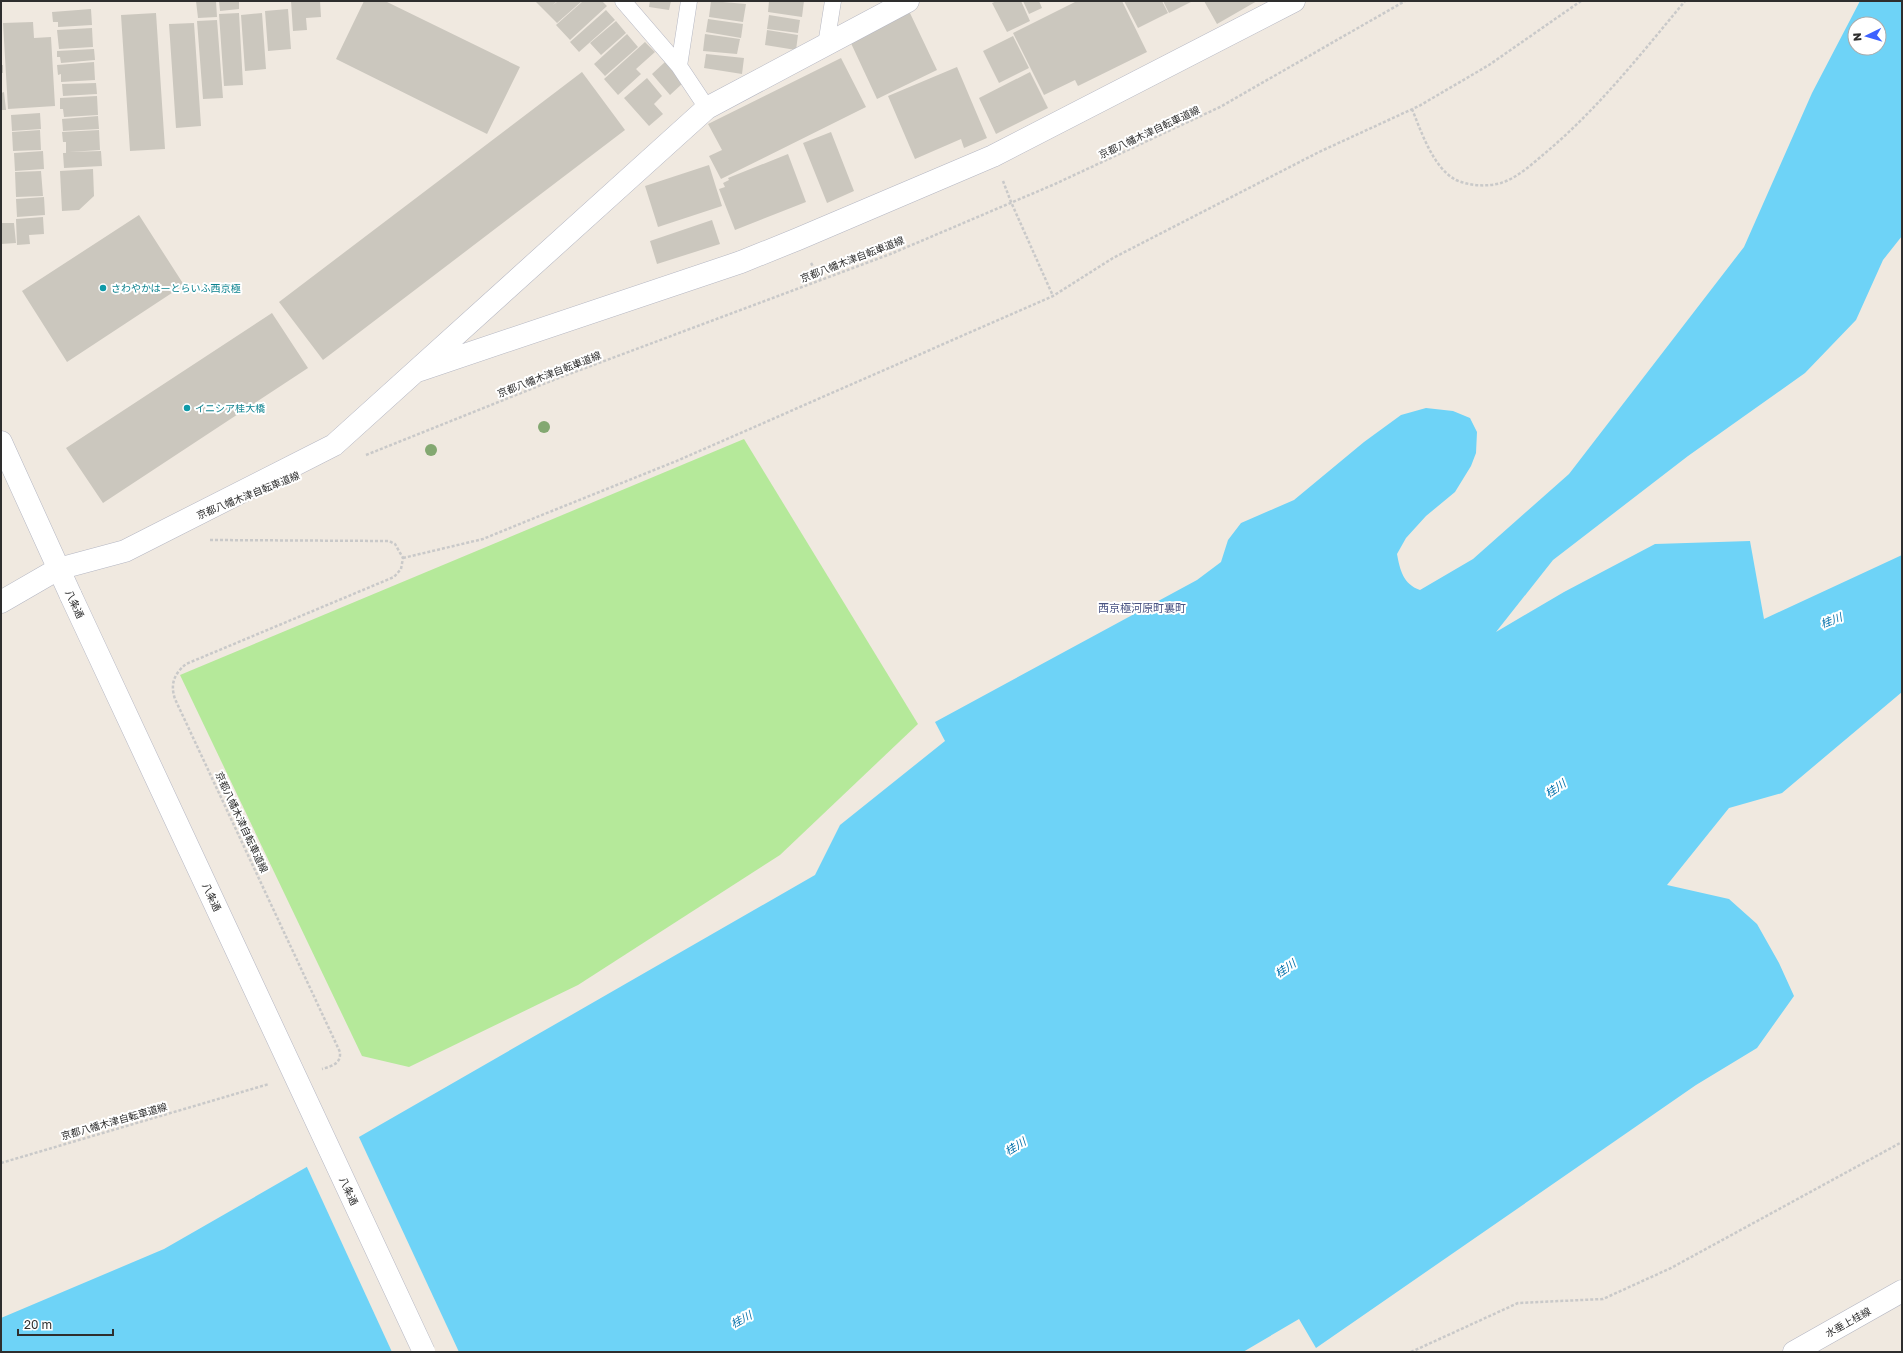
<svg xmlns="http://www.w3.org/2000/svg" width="1903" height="1353" font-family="'Golos Text','Noto Sans JP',sans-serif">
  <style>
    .green { fill: #b5e99a }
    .water { fill: #6ed3f7; fill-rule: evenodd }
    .pier { fill: #f0e9e0 }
    .building { fill: #cbc7be }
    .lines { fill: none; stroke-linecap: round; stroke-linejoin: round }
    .lane-casing { stroke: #b4b6c2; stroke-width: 17 }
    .street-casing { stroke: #b4b6c2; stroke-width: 23 }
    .secondary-casing { stroke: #b4b6c2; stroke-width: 23 }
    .path { stroke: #c9c9c9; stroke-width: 2.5; stroke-dasharray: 3 2; stroke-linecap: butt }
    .lane { stroke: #fff; stroke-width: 16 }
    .street { stroke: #fff; stroke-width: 22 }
    .secondary { stroke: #fff; stroke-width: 22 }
    .secondary-bridge-casing { stroke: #b4b6c2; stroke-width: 23; stroke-linecap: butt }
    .secondary-bridge { stroke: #fff; stroke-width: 22 }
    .tree { fill: #83a871 }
    .culture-dot { fill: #0f9aa8; stroke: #fff; stroke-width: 1.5 }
    .labels { text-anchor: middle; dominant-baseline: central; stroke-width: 4; stroke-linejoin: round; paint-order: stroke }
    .street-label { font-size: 10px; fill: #2e2e2e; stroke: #fff }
    .culture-label { font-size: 10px; fill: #0d838f; stroke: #fff; text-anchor: start }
    .neighbourhood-label { font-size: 11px; fill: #4a5483; stroke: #fff }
    .water-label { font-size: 11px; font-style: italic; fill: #0572ab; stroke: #fff }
  </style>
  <rect width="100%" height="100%" fill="#f0e9e0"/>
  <path class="green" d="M744,439l174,285 -138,131 -202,130 -169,82 -47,-11 -182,-381z"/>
  <path class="water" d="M1860,1h42v235l-19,24 -27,60 -51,53 -117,83 -135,104 -57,72 68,-40 91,-48 95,-3 14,78 138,-64v137l-120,101 -53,15 -62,77 62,14 28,25 22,39 15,33 -37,52 -61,37 -380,263 -17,-29 -56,33h-1242v-34l163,-69 651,-374 25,-50 105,-84 -10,-19 262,-142 24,-18 7,-22 13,-17 53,-23 70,-58 37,-27 25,-7 27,3 17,7 7,14 -1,21 -5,13 -16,26 -29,24 -20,22 -9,16c3,16 6,30 23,36l53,-31 96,-85 175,-227 68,-154zM1855,24h24v24h-24z"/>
  <path class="pier" d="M358,1135l101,217h-67l-86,-187z"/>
  <path class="building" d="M196,1h20l1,16 -19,1z
    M219,1h20v8l-19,2z
    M291,1h29l1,16 -15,1 1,12 -14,1z
    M364,1h21l135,66 -33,67 -151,-75z
    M535,1h22l-4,4 5,-4h24l-25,22z
    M583,1h19l5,5 -37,34 -14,-15z
    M650,1h21l-2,9 -20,-3z
    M711,1l35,3 -3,18 -34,-5z
    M769,1h35l-2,16 -34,-5z
    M997,1h24l9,20 -23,11 -15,-29z
    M1023,1h16l3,7 -13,6z
    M1077,1h45l25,51 -69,34 -3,-6 -31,15 -31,-62z
    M1124,1h38l6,12 -30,15z
    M1163,1h30l-24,12z
    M1204,1h53l-40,23z
    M91,9l1,16 -34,2v-5h-5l-1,-10z
    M288,9l3,40 -23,2 -3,-40z
    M606,10l9,10 -36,32 -9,-10z
    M909,11l28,59 -60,29 -28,-60z
    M156,13l9,136 -35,2 -9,-136z
    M239,13l4,72 -19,1 -5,-72z
    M262,13l4,56 -21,2 -4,-56z
    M769,15l31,5 -2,13 -31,-4z
    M708,19l35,5 -2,14 -35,-6z
    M217,20l6,78 -20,1 -6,-78z
    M616,21l10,12 -25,22 -11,-12z
    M33,22l1,16 17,-1 4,69 -47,3 -5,-86z
    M194,23l7,103 -25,2 -7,-104z
    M92,28l1,19 -34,2 -2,-19z
    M767,30l31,5 -2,15 -31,-5z
    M627,34l11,13 -33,29 -11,-12z
    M705,34l35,5 -3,15 -34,-3z
    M1013,36l16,32 -30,15 -16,-32z
    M645,42l10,10 -19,17 5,5 -23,21 -14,-16z
    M94,49l1,11 -34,3 -1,-6h-3v-6z
    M706,54l38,4 -2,16 -38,-6z
    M841,58l25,49 -145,72 -12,-23 13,-6 -14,-26z
    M94,62l1,18 -34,2v-8l-3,1 -1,-10z
    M665,62l18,21 -13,12 -18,-21z
    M1,65h2v8h-2z
    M957,67l30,71 -23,10 -3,-9 -46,20 -27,-63z
    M582,72l43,58 -302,230 -44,-58z
    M1030,72l18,36 -52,26 -17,-36z
    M647,78l15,18 -8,8 9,10 -14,12 -25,-28z
    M96,83l1,11 -34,2 -1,-12z
    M4,92l2,18h-5v-17z
    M97,96l1,19 -34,2 -1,-8h-3v-11z
    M40,113l1,16 -29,2 -1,-16z
    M98,116l1,13 -36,2 -1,-12z
    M40,130l1,20 -28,1 -1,-19z
    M99,130l1,20 -31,2 32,-1 1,15 -38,2 -1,-15h3v-11h-3l-1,-10z
    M831,132l23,59 -27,12 -24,-60z
    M43,151l1,18 -29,2 -1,-18z
    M788,154l18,48 -71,28 -16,-41 6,-2 -2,-4 6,-3 -1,-2z
    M709,165l13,41 -64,21 -13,-41z
    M93,169l1,27 -15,14 -17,1 -2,-40z
    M41,171l2,25 -27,1 -1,-25z
    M44,197l1,18 -28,2 -1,-18z
    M139,215l45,70 -117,77 -45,-71z
    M43,217l1,17 -15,1 1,9 -13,1 -1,-26z
    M712,220l8,24 -63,20 -7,-23z
    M1,223h13l2,20 -15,1z
    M272,313l36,55 -205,135 -37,-55z"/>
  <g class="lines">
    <g class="lane-casing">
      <path id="lane" d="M623,1l56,65 28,42
        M826,45l7,-44
        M679,66l10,-65"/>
    </g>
    <g class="street-casing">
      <path id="street" d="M420,370l321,-108 57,-23 195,-83 301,-155
        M58,569l67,-18 209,-106 373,-337 201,-107"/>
    </g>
    <g class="secondary-casing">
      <path id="secondary" d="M1,442l70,154
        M1,602l57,-33
        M1794,1352l108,-61"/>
    </g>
    <path class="path" d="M1412,109c9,22 21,59 44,71 14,6 31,7 45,3 16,-5 30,-18 43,-29 53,-44 97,-100 141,-153
      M1003,181l8,21 42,94
      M811,263l10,17
      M366,455l190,-76 337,-126 162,-69 165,-77 185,-106
      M210,540l179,1 6,3 8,14 -2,11 -7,8 -208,87c-12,10 -16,20 -11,35l165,353c1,12 -8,14 -18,17
      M403,558l80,-19 44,-18 152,-61 374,-164 60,-38 206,-106 100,-46 70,-41 92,-64
      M1,1163l268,-79
      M1411,1352l107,-49 85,-4 68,-31 231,-126"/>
    <use href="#lane" class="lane"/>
    <use href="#street" class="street"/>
    <use href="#secondary" class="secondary"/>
    <g class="secondary-bridge-casing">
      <path id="secondary-bridge" d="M71,596l353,756"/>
    </g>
    <use href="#secondary-bridge" class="secondary-bridge"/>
  </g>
  <g class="tree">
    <circle cx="544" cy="427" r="6"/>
    <circle cx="431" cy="450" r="6"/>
  </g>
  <g class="culture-dot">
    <circle cx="103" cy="288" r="4"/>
    <circle cx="187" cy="408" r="4"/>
  </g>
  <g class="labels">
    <g class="street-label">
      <text transform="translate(1149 132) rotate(-25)">京都八幡木津自転車道線</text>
      <text transform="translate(852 259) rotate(-21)">京都八幡木津自転車道線</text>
      <text transform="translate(549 374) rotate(-21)">京都八幡木津自転車道線</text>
      <text transform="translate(248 495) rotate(-22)">京都八幡木津自転車道線</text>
      <text transform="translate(75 604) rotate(65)">八条通</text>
      <text transform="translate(242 822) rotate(65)">京都八幡木津自転車道線</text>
      <text transform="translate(212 897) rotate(65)">八条通</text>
      <text transform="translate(114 1121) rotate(-16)">京都八幡木津自転車道線</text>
      <text transform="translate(349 1191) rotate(65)">八条通</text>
      <text transform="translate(1848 1322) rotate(-29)">水垂上桂線</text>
    </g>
    <g class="culture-label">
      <text x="111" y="288">さわやかはーとらいふ西京極</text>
      <text x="195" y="408">イニシア桂大橋</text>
    </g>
    <g class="neighbourhood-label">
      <text x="1142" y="607">西京極河原町裏町</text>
    </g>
    <g class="water-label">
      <text transform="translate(1831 620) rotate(-22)">桂川</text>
      <text transform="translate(1555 788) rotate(-34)">桂川</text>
      <text transform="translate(1285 968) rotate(-34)">桂川</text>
      <text transform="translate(1015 1146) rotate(-32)">桂川</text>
      <text transform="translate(741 1319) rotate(-28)">桂川</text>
    </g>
  </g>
  <rect width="1903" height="1353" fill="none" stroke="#2e2e2e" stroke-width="4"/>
  <g transform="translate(1867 36) rotate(265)"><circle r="19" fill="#ffffff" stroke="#ababab"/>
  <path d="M0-3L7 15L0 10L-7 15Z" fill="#3e62ff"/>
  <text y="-6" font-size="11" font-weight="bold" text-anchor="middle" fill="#2e2e2e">N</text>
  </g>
  <path d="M18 1329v6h95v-6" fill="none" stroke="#2e2e2e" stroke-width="2"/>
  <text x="24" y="1329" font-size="12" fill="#2e2e2e" stroke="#ffffff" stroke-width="3" paint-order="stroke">20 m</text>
</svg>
